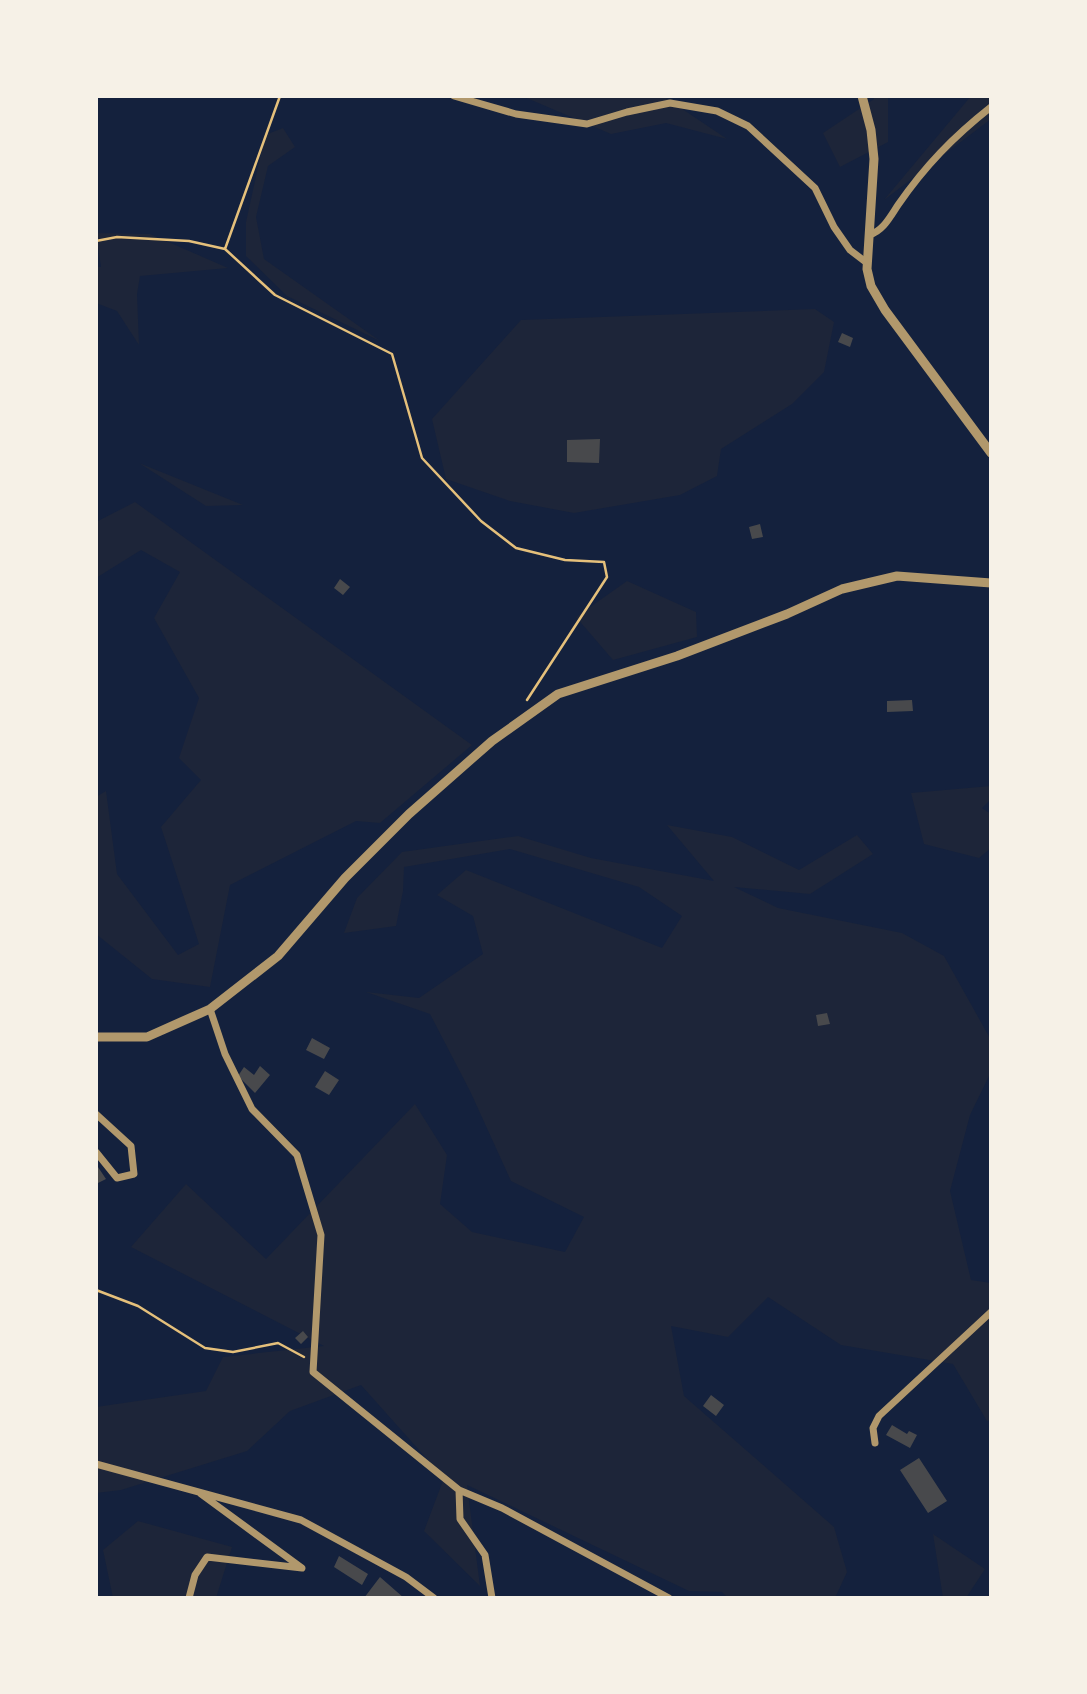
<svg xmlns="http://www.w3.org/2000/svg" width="1087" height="1694" font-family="'Exo 2',sans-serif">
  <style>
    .green { fill: #1d2539 }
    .building { fill: #48494c }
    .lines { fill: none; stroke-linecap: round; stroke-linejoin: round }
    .path { stroke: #e5c07b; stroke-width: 2.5 }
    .minor { stroke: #b1986c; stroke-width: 7 }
    .tertiary { stroke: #b1986c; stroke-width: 9 }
  </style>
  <rect width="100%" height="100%" fill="#14213d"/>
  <path class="green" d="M522,96h141l64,43 -61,-16 -55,11z
    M873,96h15v46l-48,25 -17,-34 51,-34z
    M971,96h20v23l-107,81z
    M283,128l12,19 -27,19 -12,51 8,42 116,82 -93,-45 -41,-40v-34l19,-87z
    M96,233l54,1 78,34 -88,8 -3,18 2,51 -22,-34 -21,-8v-36h5z
    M815,309l19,13 -10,50 -32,32 -71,45 -4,27 -37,19 -106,18 -64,-12 -64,-22 -14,-60 89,-99z
    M139,463l104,42 -37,1z
    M135,502l337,243 -92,78 -24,-2 -126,64 -20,102 -58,-8 -56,-45v-137l10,-6 11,83 61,81 21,-11 -38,-117 40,-47 -22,-22 20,-60 -45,-80 26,-46 -39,-22 -45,28v-56z
    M627,581l69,31 1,25 -84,23 -37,-43z
    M991,786v13l-9,9 9,6v34l-12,10 -55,-14 -13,-51z
    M667,825l65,12 67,33 58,-35 16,19 -63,40 -76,-7 44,21 124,25 42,23 47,84v32l-21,43 -20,76 21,89 20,3v137l-4,1 -34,-57 -112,-19 -73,-48 -40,40 -57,-11 13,70 150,131 13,45 -12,26h-107l-6,-6 -33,-1 -222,-106 13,101 -56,-55 20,-53 -83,-93 -71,26 -43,40 -126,39 -25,3v-86l110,-16 17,-34 101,-11 -193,-99 55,-63 80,75 149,-155 32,51 -7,49 32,28 93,20 19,-35 -73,-36 -41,-90 -40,-77 -64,-22 53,6 64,-44 -10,-38 -36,-21 29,-25 196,78 20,-32 -43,-29 -129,-38 -106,18 -1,24 -7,35 -52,7 13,-35 45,-46 116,-16 73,22 123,23z
    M138,1521l94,26 -16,51h-103l-10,-48z
    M933,1534l52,35 -19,29h-23z"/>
  <path class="building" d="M842,333l11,5 -3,9 -12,-5z
    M600,439l-1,24 -32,-1v-22z
    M760,524l3,13 -11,2 -3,-12z
    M340,579l10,8 -7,8 -9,-7z
    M912,700l1,11 -26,1v-11z
    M827,1013l3,11 -12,2 -2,-11z
    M312,1038l18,10 -6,11 -18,-9z
    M260,1066l10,9 -15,18 -17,-17 6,-9 10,8z
    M325,1071l14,9 -10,15 -14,-8z
    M96,1164l10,15 -10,5z
    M303,1331l5,6 -7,7 -6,-6z
    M711,1395l13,10 -8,11 -13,-10z
    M892,1425l15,9 2,-3 8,4 -7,13 -24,-13z
    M919,1458l28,43 -19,12 -28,-43z
    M339,1556l29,18 -6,11 -28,-18z
    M380,1577l24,21h-40z"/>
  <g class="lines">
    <path class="path" d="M96,241l21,-4 72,4 36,8 50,46 117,59 30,104 59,63 35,27 49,12 39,2 3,15 -80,123
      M225,249l55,-153
      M96,1290l42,16 67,42 28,4 45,-9 26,14"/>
    <path class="minor" d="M454,96l62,18 71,10 40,-12 43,-9 47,8 31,15 67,62 19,39 16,23 17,13
      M869,235c14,-4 21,-18 29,-30 27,-39 55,-68 93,-98
      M210,1009l15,45 27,55 45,46 24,80 -8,137 146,118
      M96,1114l35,32 3,28 -17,4 -21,-26
      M875,1443l-2,-15 6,-12 112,-104
      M96,1464l205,56 105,57 28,21
      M189,1598l6,-23 12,-18 95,11 -101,-74
      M492,1598l-7,-43 -25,-36 -1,-29 43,18 167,90"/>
    <path class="tertiary" d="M862,96l9,34 3,29 -7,110 4,17 14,24 106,143
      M96,1037h51l63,-28 68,-53 67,-78 64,-64 83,-73 66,-47 119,-38 110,-42 55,-25 55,-13 94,7"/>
  </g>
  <rect width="1087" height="1694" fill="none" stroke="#f6f1e7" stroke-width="196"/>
</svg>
